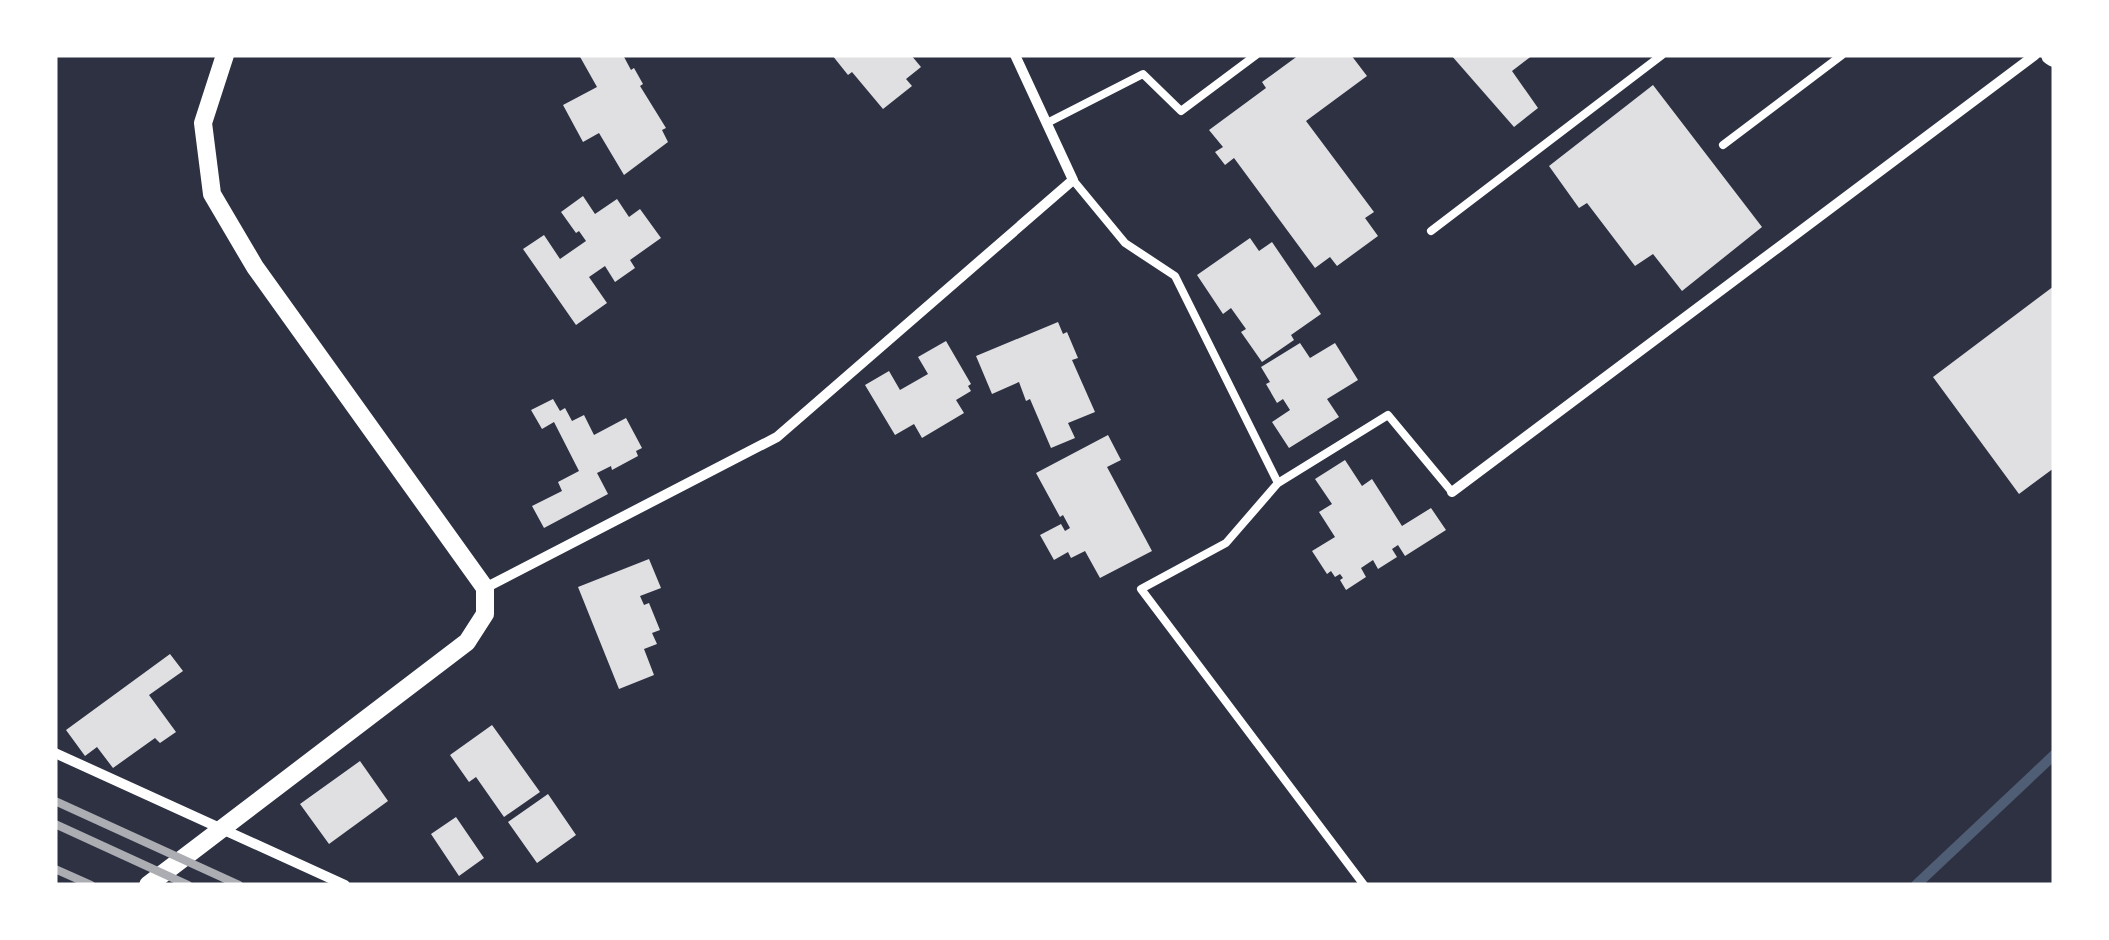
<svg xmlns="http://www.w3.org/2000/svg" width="2109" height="940" font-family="Lato,sans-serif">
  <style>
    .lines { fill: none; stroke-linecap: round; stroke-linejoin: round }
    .stream { stroke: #4f5d75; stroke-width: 10 }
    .building { fill: #e0e0e3 }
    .service { stroke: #fff; stroke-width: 8 }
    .minor { stroke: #fff; stroke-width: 10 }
    .tertiary { stroke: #fff; stroke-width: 18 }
    .secondary { stroke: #fff; stroke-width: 20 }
    .rail { stroke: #abadb3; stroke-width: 8 }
  </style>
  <rect width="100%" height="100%" fill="#2d3142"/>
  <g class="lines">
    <path class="stream" d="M1916,885l138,-130"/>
  </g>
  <path class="building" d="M579,55h44l8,15 3,-2 9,16 -3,2 26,42 -4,2 6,12 -44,33 -25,-42 -16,9 -20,-37 34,-18z
    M832,55h79l10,12 -15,12 6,7 -29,23 -31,-37 -4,3z
    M1299,55h52l16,21 -61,45 68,91 -9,6 13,18 -41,30 -7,-9 -15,11 -81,-110 -9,7 -10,-13 8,-5 -14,-17 57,-42 -4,-6z
    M1451,55h82l-21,16 26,37 -24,19z
    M1653,85l109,142 -80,64 -29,-37 -18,12 -48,-63 -8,5 -30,-42z
    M583,196l12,18 22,-15 12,18 11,-8 21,29 -31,22 5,8 -20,14 -10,-16 -16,11 18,26 -31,22 -53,-76 21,-14 16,24 26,-18 -7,-10 -3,2 -15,-21z
    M1250,238l9,13 13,-9 49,72 -30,21 3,5 -32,22 -21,-30 5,-3 -15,-21 -8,6 -26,-39z
    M2054,286v182l-35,26 -86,-117z
    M1058,322l5,12 4,-2 11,26 -6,2 23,52 -27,11 7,15 -24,10 -21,-49 -4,2 -7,-19 -27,12 -16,-38z
    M946,341l25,43 -3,2 3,5 -15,9 8,13 -42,25 -8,-14 -19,11 -30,-50 24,-14 11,19 28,-16 -10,-17z
    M1300,343l10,15 25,-15 23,37 -31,19 12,18 -50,31 -17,-26 18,-12 -7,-11 -6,4 -11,-19 4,-2 -9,-15z
    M553,399l7,12 5,-3 7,13 12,-6 10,20 32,-17 16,30 -6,3 2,5 -26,14 -1,-4 -14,7 11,21 -64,34 -12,-22 30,-15 -4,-9 21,-11 -25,-49 -12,7 -11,-19z
    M1108,435l13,25 -14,7 45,84 -52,27 -15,-27 -14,7 -3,-6 -14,8 -14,-25 21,-11 4,7 5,-3 -7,-13 -3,2 -24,-44z
    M1345,460l17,26 10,-7 30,47 29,-18 15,22 -41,26 -7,-11 -6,4 5,8 -19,12 -5,-9 -12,8 5,9 -20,13 -6,-10 3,-2 -3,-4 -5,3 -4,-6 -4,3 -15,-23 23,-14 -16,-25 13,-8 -17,-25z
    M649,559l12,29 -21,8 4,9 5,-2 11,27 -8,3 5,11 -13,5 10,26 -35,14 -41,-102z
    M170,654l13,17 -34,24 27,37 -16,11 -5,-5 -42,30 -16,-21 -12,9 -19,-26z
    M492,725l48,67 -36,25 -28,-40 -7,5 -19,-27z
    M360,761l28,40 -59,43 -29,-40z
    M548,794l28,41 -39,28 -29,-41z
    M456,817l28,41 -25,18 -28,-42z"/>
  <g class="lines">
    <path class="service" d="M1047,123l96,-49 38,37 75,-56
      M1723,145l119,-90
      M1073,180l52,63 50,33 103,207 -52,60 -85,46 223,296
      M1431,231l231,-176
      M1278,483l110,-68 64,77"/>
    <path class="minor" d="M1452,492l583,-437
      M485,588l292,-151 296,-257 -58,-125
      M55,753l290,132"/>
    <path class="tertiary" d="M148,885l319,-243 18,-28v-26l-230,-321 -43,-73 -9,-71 22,-68"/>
    <path class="secondary" d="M2051,55l3,2"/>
    <path class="rail" d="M55,801l184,84
      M55,824l133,61
      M55,869l36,16"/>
  </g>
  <rect width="2109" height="940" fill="none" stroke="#ffffff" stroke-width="115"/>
</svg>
